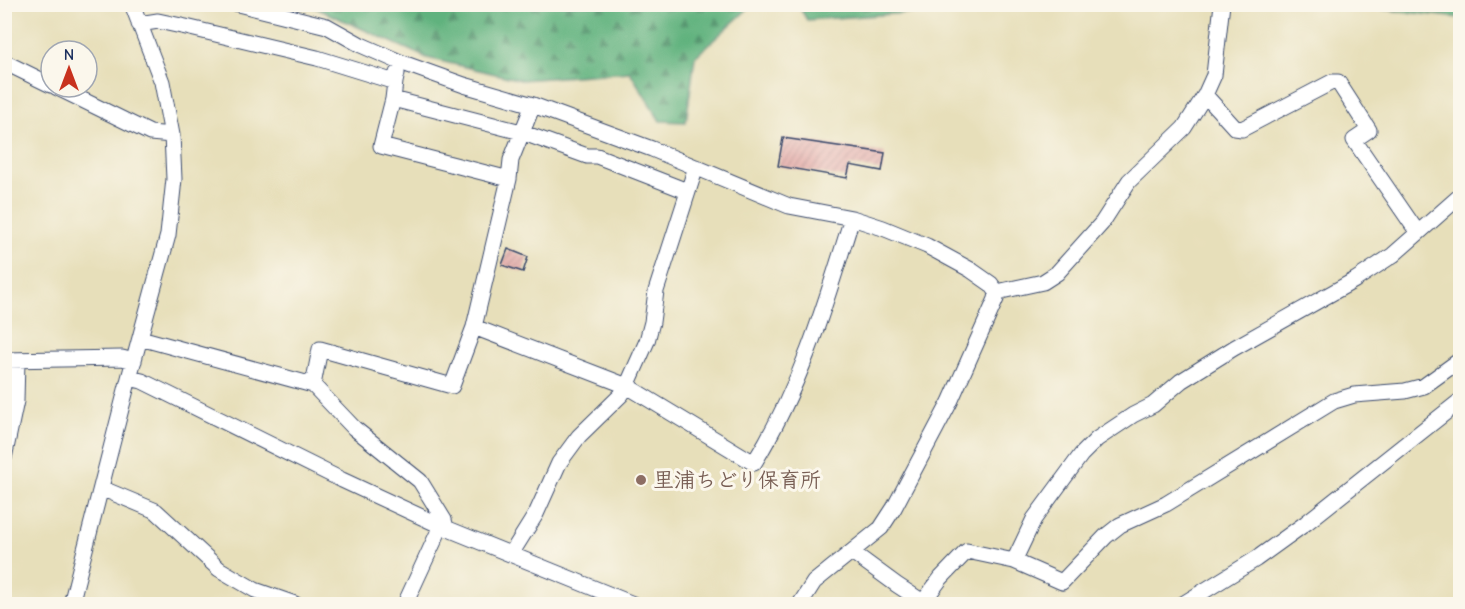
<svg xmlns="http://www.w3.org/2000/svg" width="1465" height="609" font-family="'Comic Neue','Klee One',sans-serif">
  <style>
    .forest { fill: url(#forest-firs); stroke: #3e706e; stroke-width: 1.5 }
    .building { fill: url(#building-hatch) }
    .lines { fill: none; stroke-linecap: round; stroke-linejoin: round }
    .minor-casing { stroke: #3a496c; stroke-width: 17 }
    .minor { stroke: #fff; stroke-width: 15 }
    .education-dot { fill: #8d6e63; stroke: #fbf7ec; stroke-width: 2 }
    .labels { text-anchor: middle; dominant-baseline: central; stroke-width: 6; stroke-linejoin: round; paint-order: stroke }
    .education-label { font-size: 21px; font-weight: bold; fill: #785e54; stroke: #fbf7ec; text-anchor: start }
  </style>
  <defs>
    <pattern id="forest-firs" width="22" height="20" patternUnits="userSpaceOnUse" patternTransform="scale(1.5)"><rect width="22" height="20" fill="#61b27e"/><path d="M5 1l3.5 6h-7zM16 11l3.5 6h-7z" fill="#4f916a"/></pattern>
    <pattern id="building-hatch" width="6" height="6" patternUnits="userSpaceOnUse" patternTransform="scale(1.5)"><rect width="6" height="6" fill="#e3a8a6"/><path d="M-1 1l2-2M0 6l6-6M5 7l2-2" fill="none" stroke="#b7898a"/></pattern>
  </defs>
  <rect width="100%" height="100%" fill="#fbf7ec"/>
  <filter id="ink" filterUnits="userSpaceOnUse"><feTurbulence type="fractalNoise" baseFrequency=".0167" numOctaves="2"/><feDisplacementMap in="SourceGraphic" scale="12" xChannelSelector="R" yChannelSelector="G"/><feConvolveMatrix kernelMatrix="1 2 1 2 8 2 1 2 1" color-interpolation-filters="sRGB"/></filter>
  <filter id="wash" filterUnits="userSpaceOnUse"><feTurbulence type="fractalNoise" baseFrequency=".008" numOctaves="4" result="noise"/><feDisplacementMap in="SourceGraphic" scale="24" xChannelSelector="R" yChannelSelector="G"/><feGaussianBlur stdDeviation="1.35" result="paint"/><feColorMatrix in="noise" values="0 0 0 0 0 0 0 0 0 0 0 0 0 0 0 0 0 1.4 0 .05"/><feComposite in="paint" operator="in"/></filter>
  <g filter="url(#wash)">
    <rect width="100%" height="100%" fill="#e7dfba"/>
    <path class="forest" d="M309,5h452l-11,2 -55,50 -9,65 -26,-1 -30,-49 -109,8 -94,-22z
      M798,5h225l-216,15z
      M1342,5h118v13z"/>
    <g id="blocks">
      <path class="building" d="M783,138l102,15 -3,18 -32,-6 -3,13 -69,-12z
        M508,249l20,8 -5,15 -21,-7z"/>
    </g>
  </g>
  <g filter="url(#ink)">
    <use href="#blocks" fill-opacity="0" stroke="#3a496c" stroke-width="1.5"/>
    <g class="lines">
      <g class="minor-casing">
        <path id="minor" d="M238,4l89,22 34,19 39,17 64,23 69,20 119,44 137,57 63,12 31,10 44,18 44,24 20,14 6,8 -1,7 -46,103 -56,106 -13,20 -67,54 -14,22
          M139,24l19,-3 28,6 131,31 78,24 2,-9
          M4,62l47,23
          M395,82l-2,17 128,33 66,24h10l90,35
          M56,87l94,46 22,2
          M1205,95l30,33 7,1 90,-47h6l31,48 -15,10 64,93
          M393,99l-12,47 128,33
          M997,292l46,-10 14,-9 45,-50 27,-42 55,-53 21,-33 9,-20 8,-71
          M474,327l153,59 127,77c47,-76 72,-161 98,-245
          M140,338l173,47 41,43 66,53 24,39 2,8
          M4,360l118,-2 12,3
          M129,378l13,3 200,99 99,46 192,78
          M313,385l7,-36 132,37 22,-59 35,-148 2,-19 22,-55
          M4,458l12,-57 1,-41
          M101,488l55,23 63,58 36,21 40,14
          M852,552l45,33 26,17
          M511,554l25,-40 23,-51 20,-27 42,-41 6,-9 20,-45 5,-19 4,-31 40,-124
          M1014,561l20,-42 47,-64 16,-16 36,-24 20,-10 28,-24 53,-33 121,-68 38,-25 67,-59
          M71,604l58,-226 39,-143 6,-56 -2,-44 -10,-53 -30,-78
          M405,604l36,-78
          M923,604v-2l18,-24 26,-27 47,10 48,21 44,-46 14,-11 46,-21 168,-103 20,-6 51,-4 19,-5 36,-26
          M1183,604l73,-45 50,-36 154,-122"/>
      </g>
      <use href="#minor" class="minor"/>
    </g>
  </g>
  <circle class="education-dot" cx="641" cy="480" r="6"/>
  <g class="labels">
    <g class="education-label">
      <text x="653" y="480">里浦ちどり保育所</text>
    </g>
  </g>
  <rect width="1465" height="609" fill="none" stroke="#fbf7ec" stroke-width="24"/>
  <g transform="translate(69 69)"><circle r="28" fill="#fbf7ec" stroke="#a1a7b3" stroke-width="1.5"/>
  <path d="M0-4.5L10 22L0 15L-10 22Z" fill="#c8321e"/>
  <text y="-9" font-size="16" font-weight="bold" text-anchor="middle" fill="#1b2f5e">N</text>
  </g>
</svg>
